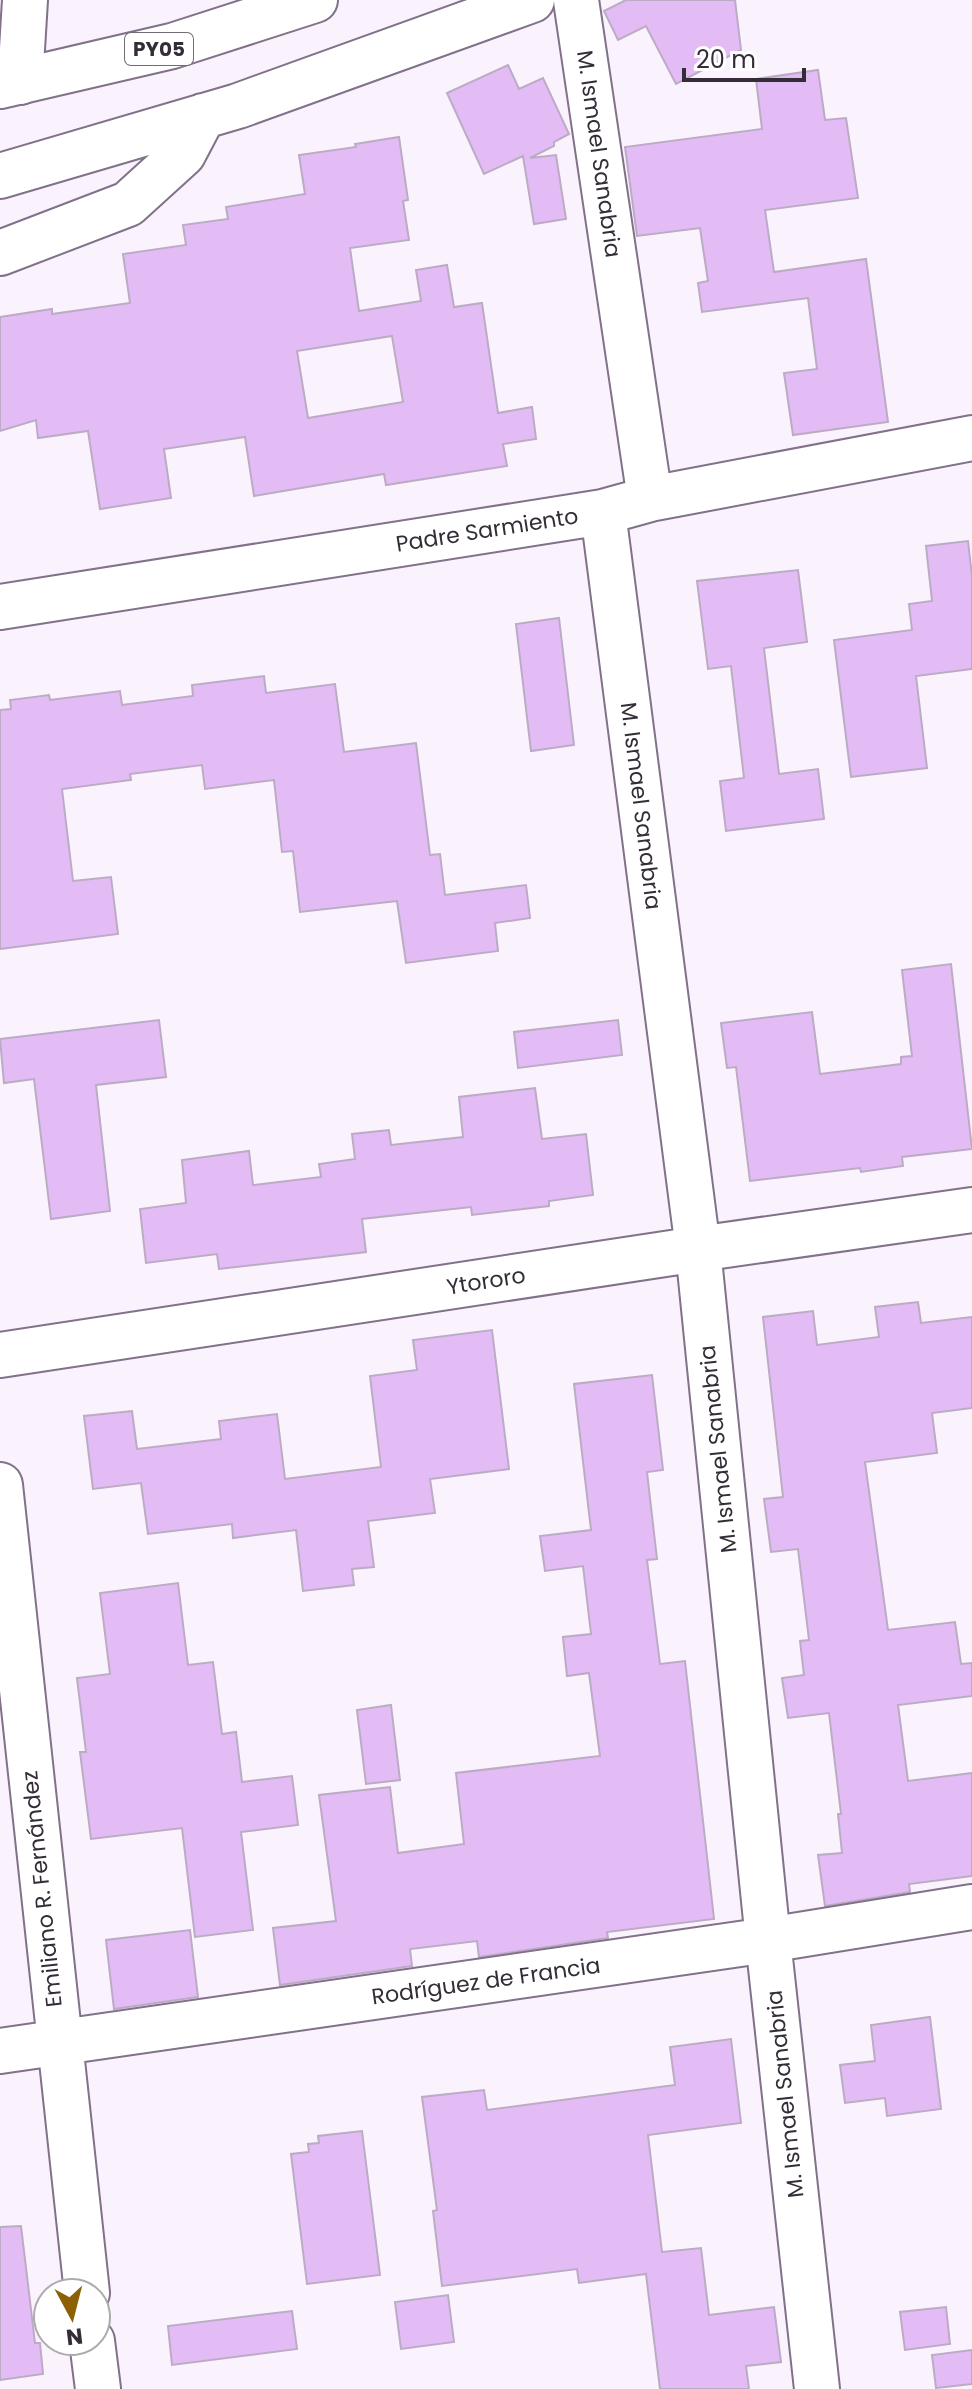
<svg xmlns="http://www.w3.org/2000/svg" width="972" height="2389" font-family="Poppins,sans-serif">
  <style>
    .building { fill: #e3bcf6; stroke: #bcabc5; stroke-width: 2; fill-rule: evenodd }
    .lines { fill: none; stroke-linecap: round; stroke-linejoin: round }
    .minor-casing { stroke: #817189; stroke-width: 48 }
    .highway-casing { stroke: #817189; stroke-width: 48 }
    .minor { stroke: #fff; stroke-width: 44 }
    .highway { stroke: #fff; stroke-width: 44 }
    .labels { text-anchor: middle; dominant-baseline: central; stroke-width: 6; stroke-linejoin: round; paint-order: stroke }
    .shield { fill: #fff; stroke: #716c73; stroke-width: 2 }
    .shield-label { font-size: 20px; font-weight: bold; fill: #342d37 }
    .street-label { font-size: 22px; fill: #342d37; stroke: #fff }
  </style>
  <rect width="100%" height="100%" fill="#faf2fd"/>
  <path class="building" d="M626,0h109l6,50 -65,34 -30,-58 -28,14 -14,-29z
    M508,65l11,24 24,-11 26,56 -15,8v4l-24,12 26,-3 10,64 -32,5 -11,-68 -39,18 -37,-81z
    M818,70l7,50 21,-2 12,80 -93,12 9,62 92,-13 22,163 -95,13 -9,-62 33,-4 -9,-71 -106,14 -4,-29 10,-2 -8,-53 -63,8 -12,-89 137,-18 -6,-50z
    M399,137l9,63 -5,1 6,39 -59,8 9,63 62,-10 -5,-31 31,-5 7,42 28,-4 16,110 34,-6 4,32 -33,5 4,22 -121,19 -2,-11 -130,22 -9,-59 -81,12 7,49 -71,11 -12,-78 -50,7 -2,-18 -36,11v-114l52,-8v5l78,-11 -7,-49 63,-9 -3,-20 45,-6 -2,-12 79,-13 -6,-39 57,-8 -1,-3zM392,336l11,66 -95,16 -11,-67z
    M968,541l4,35v93l-56,7 11,92 -76,9 -17,-137 78,-10 -3,-26 23,-3 -6,-55z
    M798,570l9,72 -43,6 15,126 39,-5 6,50 -98,12 -6,-50 24,-3 -13,-112 -23,3 -11,-88z
    M559,618l15,127 -43,6 -15,-127z
    M264,676l2,17 69,-9 9,68 72,-9 14,112 10,-1 5,41 81,-10 4,33 -35,5 3,28 -92,12 -9,-62 -97,11 -7,-61 -11,1 -8,-72 -69,9 -3,-24 -72,9 1,6 -69,9 11,92 38,-4 7,57 -118,15v-239l11,-1 -1,-9 39,-5 1,5 70,-9 2,14 71,-9 -1,-11z
    M951,964l21,185 -70,8 1,9 -42,6 -1,-4 -110,13 -14,-114 -9,1 -6,-45 91,-11 8,62 81,-10v-7l11,-1 -10,-86z
    M159,1020l7,57 -70,8 14,126 -59,8 -17,-140 -30,4 -4,-44z
    M618,1020l4,35 -104,13 -4,-36z
    M535,1088l7,51 44,-5 7,61 -44,6v5l-77,9 -1,-8 -109,12 4,33 -147,17 -2,-15 -71,9 -6,-54 46,-6 -4,-43 67,-9 4,34 68,-8 -2,-13 36,-5 -3,-25 37,-4 2,15 72,-8 -4,-40z
    M918,1302l3,21 51,-6v91l-40,5 5,40 -72,9 23,168 67,-8 6,42 11,-1v33l-74,9 10,76 64,-8v103l-63,8 1,8 -85,14 -7,-51 24,-2 -4,-39h3l-12,-101 -41,5 -6,-40 22,-3 -4,-34 9,-1 -11,-91 -27,3 -7,-53 19,-2 -20,-180 50,-6 4,34 62,-8 -4,-30z
    M492,1330l17,139 -79,10 5,34 -67,8 6,46 -22,2 2,16 -51,6 -7,-61 -63,8 -1,-14 -84,10 -7,-51 -48,6 -9,-73 48,-5 5,38 84,-10 -2,-18 58,-7 8,65 96,-12 -11,-91 47,-6 -4,-30z
    M652,1375l11,95 -16,2 10,87 -10,1 13,104 25,-3 29,258 -107,13 1,6 -129,19 -2,-16 -67,8 2,17 -132,19 -7,-57 63,-7 -17,-126 71,-8 8,66 66,-9 -8,-71 144,-17 -11,-83 -22,3 -4,-39 28,-3 -8,-68 -38,5 -5,-35 51,-6 -17,-146z
    M178,1583l10,82 25,-3 9,72 14,-2 6,50 50,-6 6,49 -57,7 12,98 -58,7 -13,-109 -91,11 -11,-87h6l-9,-74 33,-4 -10,-81z
    M391,1705l9,75 -34,4 -9,-74z
    M190,1930l8,67 -84,12 -8,-69z
    M930,2017l11,92 -54,7 -2,-18 -40,5 -5,-38 35,-4 -4,-36z
    M731,2039l10,84 -93,12 14,117 39,-4 8,67 65,-8 7,55 -35,4 3,23h-89l-14,-115 -67,9 -2,-14 -135,17 -9,-75 4,-1 -15,-113 62,-7 3,20 188,-25 -5,-38z
    M362,2131l18,144 -73,9 -16,-130 18,-2 -1,-8 11,-1 -1,-7z
    M21,2226l14,117h5l3,31 -43,6v-153z
    M448,2295l6,47 -53,7 -6,-47z
    M946,2307l4,37 -45,6 -5,-38z
    M292,2311l5,38 -125,16 -4,-39z
    M972,2350v34l-36,4 -4,-33z"/>
  <g class="lines">
    <g class="minor-casing">
      <path id="minor" d="M576,0l74,499
        M20,82l5,-82
        M0,176l238,-70 294,-106
        M0,253l128,-49 55,-50 20,-38
        M603,512l95,737 70,691 49,449
        M0,607l603,-95 47,-13 322,-61
        M0,1355l698,-106 274,-39
        M0,1485l87,808
        M0,2051l768,-111 204,-33
        M92,2341l6,48"/>
    </g>
    <g class="highway-casing">
      <path id="highway" d="M0,86l172,-40 143,-46"/>
    </g>
    <use href="#minor" class="minor"/>
    <use href="#highway" class="highway"/>
  </g>
  <g class="labels">
    <rect class="shield" x="125" y="33" width="68" height="32" rx="6"/>
    <g class="shield-label">
      <text x="159" y="49">PY05</text>
    </g>
    <g class="street-label">
      <text transform="translate(599 154) rotate(82)">M. Ismael Sanabria</text>
      <text transform="translate(487 530) rotate(-9)">Padre Sarmiento</text>
      <text transform="translate(641 806) rotate(83)">M. Ismael Sanabria</text>
      <text transform="translate(486 1281) rotate(-9)">Ytororo</text>
      <text transform="translate(718 1449) rotate(-96)">M. Ismael Sanabria</text>
      <text transform="translate(42 1889) rotate(-96)">Emiliano R. Fernández</text>
      <text transform="translate(486 1981) rotate(-8)">Rodríguez de Francia</text>
      <text transform="translate(785 2094) rotate(-96)">M. Ismael Sanabria</text>
    </g>
  </g>
  <g transform="translate(72 2317) rotate(173)"><circle r="38" fill="#ffffff" stroke="#aeabaf" stroke-width="2"/>
  <path d="M0-6L14 30L0 20L-14 30Z" fill="#8c6004"/>
  <text y="-12" font-size="22" font-weight="bold" text-anchor="middle" fill="#342d37">N</text>
  </g>
  <path d="M684 68v12h120v-12" fill="none" stroke="#342d37" stroke-width="4"/>
  <text x="696" y="68" font-size="24" fill="#342d37" stroke="#ffffff" stroke-width="6" paint-order="stroke">20 m</text>
</svg>
